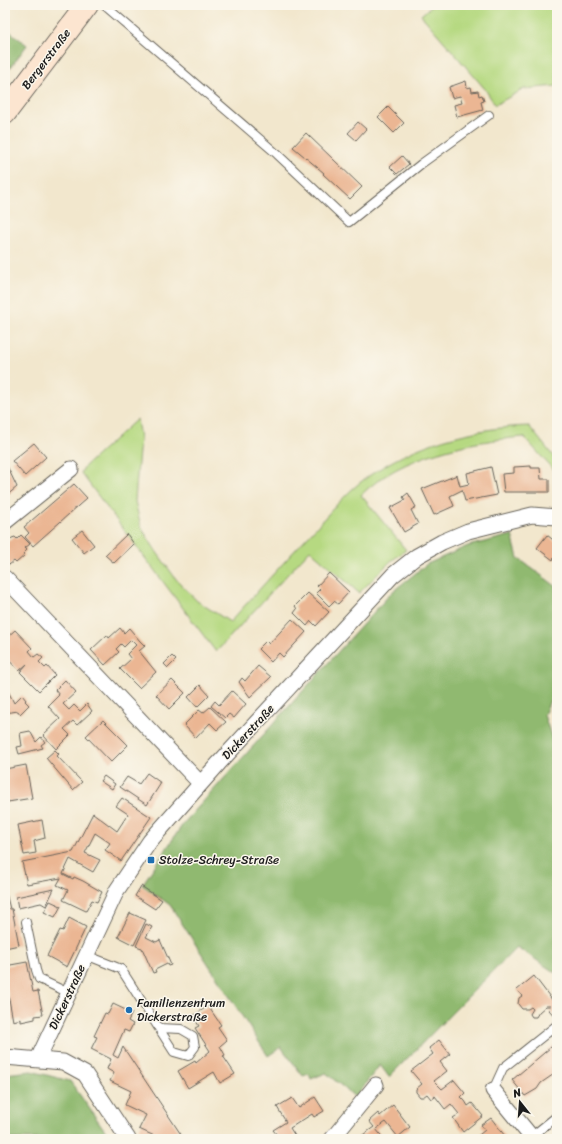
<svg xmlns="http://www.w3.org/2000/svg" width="562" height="1144" font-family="Sriracha,sans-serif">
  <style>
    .green { fill: #b6d981; stroke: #697a4e }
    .forest { fill: #90b96f; stroke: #566a46 }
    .building { fill: #ebb693 }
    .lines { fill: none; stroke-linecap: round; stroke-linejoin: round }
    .service-casing { stroke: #67635a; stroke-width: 10 }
    .minor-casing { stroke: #67635a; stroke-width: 17 }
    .secondary-casing { stroke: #67635a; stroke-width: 24 }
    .service { stroke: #fff; stroke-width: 8 }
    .minor { stroke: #fff; stroke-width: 15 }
    .secondary { stroke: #fce5d0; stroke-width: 22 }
    .poi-dot { fill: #1f6fb2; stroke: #fbf7ec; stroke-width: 1.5 }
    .labels { text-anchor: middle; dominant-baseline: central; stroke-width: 3; stroke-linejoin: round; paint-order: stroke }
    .street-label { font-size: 12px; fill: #1c1c1c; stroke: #fbf7ec }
    .poi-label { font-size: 12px; fill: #1c1c1c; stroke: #fbf7ec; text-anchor: start }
  </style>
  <rect width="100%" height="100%" fill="#fbf7ec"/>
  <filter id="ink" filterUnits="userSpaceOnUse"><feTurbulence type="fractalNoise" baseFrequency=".025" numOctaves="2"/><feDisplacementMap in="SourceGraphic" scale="8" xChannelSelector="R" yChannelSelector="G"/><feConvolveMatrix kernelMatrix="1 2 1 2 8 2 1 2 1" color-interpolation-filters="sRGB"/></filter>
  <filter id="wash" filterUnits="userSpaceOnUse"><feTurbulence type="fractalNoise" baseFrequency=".012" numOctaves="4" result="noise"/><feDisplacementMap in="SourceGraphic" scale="16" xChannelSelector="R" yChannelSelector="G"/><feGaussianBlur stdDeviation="0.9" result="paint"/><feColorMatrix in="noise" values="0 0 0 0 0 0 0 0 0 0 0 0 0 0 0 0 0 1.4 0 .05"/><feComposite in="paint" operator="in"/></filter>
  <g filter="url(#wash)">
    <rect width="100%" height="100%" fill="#f2e7cd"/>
    <path class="green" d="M433,5h124v81l-33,3 -29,16 -10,-16 -64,-74z
      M137,419l3,19 -5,63 6,26 15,24 20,28 21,22 33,21c27,-30 53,-59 80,-88 18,-19 35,-41 56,-56 48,-35 105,-50 163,-52l28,35v13l-33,-37c-54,4 -123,18 -163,58l45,55 -15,11 -32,32 -49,-43 -94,102 -135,-179 3,-6z"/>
    <path class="forest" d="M5,28l22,17 -22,30z
      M512,535l6,23 39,29v114l-6,-3 -7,17 13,38v221l-40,-27 -128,130 -9,-12 -25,32 -29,-24 -15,6 -2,-5 -6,2 -22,-29 -13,9 -98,-151 -28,-20 41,-61 209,-232 35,-28 41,-18z
      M31,1071l39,10 41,58h-106v-65z"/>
    <g id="blocks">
      <path class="building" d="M466,81l1,7 4,-1 1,5 6,-1 1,5 3,-1 2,6 -3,1 2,8 -26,7 -3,-12 8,-2 -2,-7 -8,2 -3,-11z
        M388,107l16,16 -10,10 -16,-16z
        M358,122l8,7 -10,11 -8,-7z
        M306,133l56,54 -12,12 -27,-25 1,-1 -31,-26z
        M402,156l7,8 -12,10 -7,-7z
        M34,443l12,14 -21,19 -13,-15z
        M7,466l10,21 -11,9 -1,-28z
        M531,466v2h9l1,11h8v13h-45l-2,-18 12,-1v-6z
        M491,467l6,28 -32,6 -3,-11 -12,6 4,10 -20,9 -12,-26 35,-14 3,11 9,-2 -2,-11z
        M74,484l13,14 -54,48 -8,-9 4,-4 -5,-6z
        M408,493l8,14 -5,3 7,14 -14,8 -14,-24 15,-8 -2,-3z
        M82,530l12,15 -10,8 -12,-15z
        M127,534l7,10 -20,19 -9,-8z
        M21,535l9,9 -5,4 2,2 -4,4 2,1 -9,8 -2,-2 -5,4 -4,-5v-16l7,-6 3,-1 2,2z
        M547,535l10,8v17l-3,-2 -1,2 -16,-12z
        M329,573l20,19 -11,12 -4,-3 -5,5 -13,-13 4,-4 -3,-3z
        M308,593l21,19 -13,14 -5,-5 -4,5 -13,-13 3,-4 -2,-3z
        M292,619l14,13 -23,25 -4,-4 -8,9 -13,-13 8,-8 3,3z
        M120,628l4,5 5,-5 11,13 5,5 -6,5 17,21 -17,16 -19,-19 11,-10 -4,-5 9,-9 -5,-5 -7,7 -3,-3 -5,5 3,3 -14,13 -14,-15 16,-15 2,3z
        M15,630l17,18 -3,3 5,6 4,-3 5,4 -4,4 6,6 2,-2 8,9 -16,16 -19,-19 7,-8 -8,7 -14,-15v-17z
        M172,656l4,4 -8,8 -4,-4z
        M258,666l13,11 -21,20 -11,-15 3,-4 3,3z
        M65,680l11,12 -13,12 6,6 5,-5 6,6 7,-7 5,7 -15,14 -4,-4 -9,8 6,6 -14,14 -13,-14 17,-16 -12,-13 11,-11 -4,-5z
        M172,680l13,13 -16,16 -13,-14z
        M200,685l9,10 -12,12 -9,-10z
        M7,689l7,14 8,-8 4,5 -1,1 4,4 -9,9 -2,-3 -13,2v-23z
        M232,691l14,13 -12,14 -5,-4 -4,4 -14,-12 4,-5 4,4z
        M210,707l16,15 -9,8 -7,-7 -14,15 -12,-13 15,-15 4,3z
        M103,720l25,25 -17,17 -25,-26z
        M30,731l6,11 5,-5 4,5 -4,3 2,3 -24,6 -2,-7 5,-1 -2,-13z
        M55,750l4,4 -2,2 25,26 -9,8 -27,-32z
        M26,765l6,33 -24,4 -3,-14v-19z
        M147,773l14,10 -14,22 -27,-18 7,-10 12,7z
        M104,776l11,8 -3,5 -12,-8z
        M122,798l29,19 -30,44 -16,-11 5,-7 -15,-10 -10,20 15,7 -7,12 -23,-13 -7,15 10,5 1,-2 9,4 19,11 -5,10 -5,-2 -6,11 -23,-11 5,-10 -11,-5 4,-7 -34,6 -5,-22 51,-10 20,-39 24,18 11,-17 -12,-8z
        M42,820l3,18 -11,3 2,12 -12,2 -6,-30z
        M141,886l21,14 -7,9 -20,-13z
        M5,889l5,20h2l7,36 -14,3z
        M54,889l-8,17 -5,-3 -23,5 -2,-11z
        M50,901l11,5 -6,11 -11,-5z
        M130,913l16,7 -12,25 -16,-8z
        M69,918l17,9 -19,40 -20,-11 13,-26 3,1z
        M146,924l6,3 -6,10 10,5 4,-2 11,25 -3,1 -1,-2 -12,6 1,2 -3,1 -11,-25 -6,-2z
        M27,962l6,30 5,-1 5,24 -8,1v3l-14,3v-3l-8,2 -6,-33h-2v-22z
        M534,976l19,25 4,-2v20l-8,-9 1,-4h-4l-7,6 -3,5h-4l-2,-3 3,-5 -2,-2 -3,2h-6l-4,-5 1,-6 3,-2 -5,-6z
        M113,1004l19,9 -4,8 5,3 -4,8 -5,-2 -11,25 5,3 5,-11 61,92h-23l-22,-10 7,-14 -21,-10 6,-14 -21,-10 4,-8 -7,-4 4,-10 -20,-10 6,-12 -3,-1 11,-23 3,1z
        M208,1006l13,19 -3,2 9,13 -7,6 5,9 -2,1 12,18 -15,9 -6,-11 -26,16 -10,-17 17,-10 1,2 14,-12 -15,-23 4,-2 -6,-10z
        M439,1040l11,14 -10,8 7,9 -13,10 8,8 12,-9 11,13 -4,4 4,4 3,5 4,-3 11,13 -20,16 -10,-14 6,-4 -8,-10 -6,5 -10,-13 -4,3 -4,-5 -4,3h-3l-4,-5v-3l6,-5 -11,-13 22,-17 -4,-6z
        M557,1042v30l-16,11 -4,6 -12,7 -13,-16z
        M315,1097l9,14 -10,6 -2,-3 -22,14 7,11h-23l4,-3 -5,-6 13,-8 -9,-15 15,-9 7,10z
        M393,1105l17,22 -12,10 -12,-15 -10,7 8,10h-27l17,-12 -5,-6 9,-8 2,3z
        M491,1118l14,18 -4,3h-27l11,-9 -4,-5z"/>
    </g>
  </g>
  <g filter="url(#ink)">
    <use href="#blocks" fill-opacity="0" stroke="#67635a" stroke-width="1"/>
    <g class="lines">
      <g class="service-casing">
        <path id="service" d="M104,5l173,149 72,68 72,-58 68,-49
          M26,922l10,48 3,9 30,14
          M86,955l35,14 53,83 14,4 7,-9 -2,-11 -12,-7 -22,-1
          M493,1090l10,-22 54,-43
          M531,1137l26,-21"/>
      </g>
      <g class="minor-casing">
        <path id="minor" d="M5,522l66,-53
          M5,578l195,205
          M5,1057l58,5 22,12 43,65
          M38,1059l79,-169 33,-49 69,-78 174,-188 24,-19 25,-14 26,-11 64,-16 25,2
          M493,1090l40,49
          M332,1139l44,-54"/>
      </g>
      <g class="secondary-casing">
        <path id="secondary" d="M5,113l82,-108"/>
      </g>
      <use href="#service" class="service"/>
      <use href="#minor" class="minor"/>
      <use href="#secondary" class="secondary"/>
    </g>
  </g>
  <g class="poi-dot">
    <rect x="147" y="856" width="8" height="8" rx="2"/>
    <circle cx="129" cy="1010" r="4"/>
  </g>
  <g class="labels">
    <g class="street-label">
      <text transform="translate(46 59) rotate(-53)">Bergerstraße</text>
      <text transform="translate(248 732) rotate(-47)">Dickerstraße</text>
      <text transform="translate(67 997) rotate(-65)">Dickerstraße</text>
    </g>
    <g class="poi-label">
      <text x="159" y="860">Stolze-Schrey-Straße</text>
      <text x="137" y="1003">Familienzentrum<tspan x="137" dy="14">Dickerstraße</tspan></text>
    </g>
  </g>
  <rect width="562" height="1144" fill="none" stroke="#fbf7ec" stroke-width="20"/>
  <g transform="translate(520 1102) rotate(343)" stroke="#fbf7ec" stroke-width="3" paint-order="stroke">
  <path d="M0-3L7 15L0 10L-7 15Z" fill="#1c1c1c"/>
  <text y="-6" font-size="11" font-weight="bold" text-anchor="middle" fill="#1c1c1c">N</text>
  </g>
</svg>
